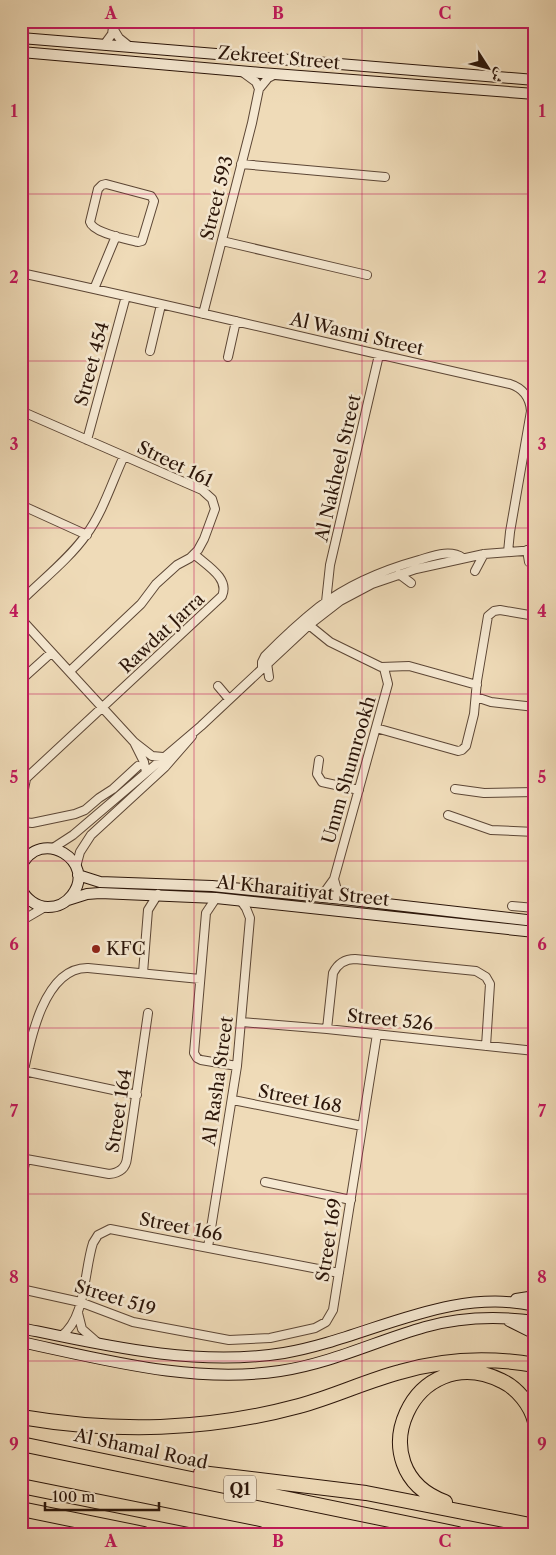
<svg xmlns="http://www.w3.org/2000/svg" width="556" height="1555" font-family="'Libre Caslon Text',Amiri,serif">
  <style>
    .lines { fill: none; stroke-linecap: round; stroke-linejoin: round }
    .street-casing { stroke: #5c4635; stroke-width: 10 }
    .secondary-casing { stroke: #2b1509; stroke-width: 12 }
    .highway-casing { stroke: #2b1509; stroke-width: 16 }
    .street { stroke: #f5e8d1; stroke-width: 8 }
    .secondary { stroke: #f5e8d1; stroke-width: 10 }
    .highway { stroke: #efdbb8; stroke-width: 14 }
    .grid { fill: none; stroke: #c2185b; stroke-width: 1; stroke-opacity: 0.55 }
    .poi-dot { fill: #8f2418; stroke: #f5e8d1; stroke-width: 2 }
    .labels { text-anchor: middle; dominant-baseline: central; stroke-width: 5; stroke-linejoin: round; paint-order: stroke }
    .shield { fill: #f5e8d1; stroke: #685445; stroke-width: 1 }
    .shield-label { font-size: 16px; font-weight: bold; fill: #2b1509 }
    .street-label { font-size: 18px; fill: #2b1509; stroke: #f5e8d1 }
    .poi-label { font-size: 18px; fill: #2b1509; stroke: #f5e8d1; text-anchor: start }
    .neatline { fill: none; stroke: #c2185b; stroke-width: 2 }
    .grid-label { font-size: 16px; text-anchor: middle; font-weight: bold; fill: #c2185b }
  </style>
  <rect width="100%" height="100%" fill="#efdbb8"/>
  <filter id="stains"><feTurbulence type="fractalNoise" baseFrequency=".004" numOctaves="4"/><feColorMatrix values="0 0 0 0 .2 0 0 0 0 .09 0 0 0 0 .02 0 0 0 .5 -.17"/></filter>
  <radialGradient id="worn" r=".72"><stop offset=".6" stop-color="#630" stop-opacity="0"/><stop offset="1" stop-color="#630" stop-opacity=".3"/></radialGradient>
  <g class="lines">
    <g class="street-casing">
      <path id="street" d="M113,28l6,10 10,8
        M104,45l8,-11 2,-13
        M241,71l15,11 3,7
        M241,164l144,13
        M106,184l45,12 3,5 -12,40 -4,1c-11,-3 -45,-9 -48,-20l8,-33 4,-4z
        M222,241l145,34
        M21,273c164,35 326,75 489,111 13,4 20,14 21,27l-21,121 -2,20
        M94,289l22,-53
        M203,314l49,-191 7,-34 9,-11 8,-4
        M150,351l11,-46
        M228,357l8,-36
        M21,411l181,79 10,9 3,10 -11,30 -6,11 -8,8 -13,7 -21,19 -15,20 -71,67
        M87,440l39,-144
        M21,505l66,30
        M527,550l2,12
        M475,571l9,-17
        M399,574l12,9
        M21,601c21,-21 48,-42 65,-66 17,-23 26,-53 38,-79
        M326,602l4,-37 49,-210
        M21,619l113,123 18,14 11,1
        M309,625l21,17 51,25 28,-1 68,19
        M267,663l2,14
        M262,668v-6l3,-6c17,-17 35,-34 54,-49 30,-23 64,-37 100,-47 14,-4 31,-11 44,-2
        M21,680l30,-27
        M218,686l11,13
        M476,697l15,5 44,5
        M376,728l82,23 4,-1 4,-4 8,-32 3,-33 11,-65 6,-5 6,-1 35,6
        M134,742l10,20 2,10
        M319,760l-2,14 5,8 37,8
        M21,783l201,-187c8,-18 -16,-31 -28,-42
        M455,789l29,4 51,-1
        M21,804l5,-25
        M448,815l43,15 44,2
        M21,819l3,3 8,1 43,-9 10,-4 14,-12 14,-9 25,-23
        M53,848l20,-13 128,-109 108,-101 31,-24 32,-17 44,-15 68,-15 51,-4
        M76,867l4,-15 11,-17 74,-68 27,-31
        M334,879l3,11 6,9
        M321,897l13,-18 54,-195 -4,-16
        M216,898l-10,15 -12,140 3,5 4,2 36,6
        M512,906l23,2
        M21,921l24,-14
        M21,938h1
        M143,973l5,-63 10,-16
        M242,1022l85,7 208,22
        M327,1029l6,-56c5,-10 12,-14 22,-14l121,12 10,6 4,7 -4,62
        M24,1071l113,24
        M21,1085c7,-34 20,-118 67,-117l112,11
        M233,1100l129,26
        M21,1156l5,3 83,15c11,-1 17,-6 18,-16l21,-145
        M21,1180l5,-21
        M265,1182l86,18
        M208,1247l29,-181 13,-148 -4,-10 -5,-7
        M21,1289l59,13 53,20 96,18 41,-2 45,-10 11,-6 7,-12 44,-276
        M78,1313l4,16 16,14
        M61,1336c25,-17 23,-66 32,-93l5,-8 12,-6 229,44"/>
    </g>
    <g class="secondary-casing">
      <path id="secondary" d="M21,38l514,42
        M21,52l240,21 274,21
        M21,867c19,-42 77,-5 51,28 -6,8 -14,12 -24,12 -12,0 -22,-8 -27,-19
        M78,875l22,7 112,4 131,13 192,22
        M68,900l19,-6 13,-1 116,5 319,34
        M516,1299l19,-3
        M509,1321l26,13
        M21,1328c86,18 175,39 263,25 83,-14 165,-67 251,-47
        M21,1342c85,18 172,42 259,29 52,-8 96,-30 145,-44 36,-10 73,-11 110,-6"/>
    </g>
    <g class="highway-casing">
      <path id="highway" d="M21,1417c95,16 185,14 278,-11 34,-9 67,-25 101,-34 44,-13 90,-15 135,-7
        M21,1444l437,90
        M201,1473l165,20 169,33
        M21,1486l238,48
        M445,1502c-90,-33 -31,-165 57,-121 15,7 29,24 33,41
        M21,1509l123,25"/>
    </g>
    <use href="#street" class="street"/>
    <use href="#secondary" class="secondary"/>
    <use href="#highway" class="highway"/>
  </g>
  <path class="grid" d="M194,21v1513M362,21v1513M21,194h514M21,361h514M21,528h514M21,694h514M21,861h514M21,1028h514M21,1194h514M21,1361h514"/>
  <circle class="poi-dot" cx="96" cy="949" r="5"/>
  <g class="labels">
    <rect class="shield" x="224" y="1475.5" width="32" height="27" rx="4"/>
    <g class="shield-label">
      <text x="240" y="1489">Q1</text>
    </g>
    <g class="street-label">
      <text transform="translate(279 58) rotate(5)">Zekreet Street</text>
      <text transform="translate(217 198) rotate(-76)">Street 593</text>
      <text transform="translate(357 334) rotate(13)">Al Wasmi Street</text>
      <text transform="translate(92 364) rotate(-75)">Street 454</text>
      <text transform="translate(175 464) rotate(26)">Street 161</text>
      <text transform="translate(338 468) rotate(-77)">Al Nakheel Street</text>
      <text transform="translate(162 633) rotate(-43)">Rawdat Jarra</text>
      <text transform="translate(349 770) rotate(-74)">Umm Shumrookh</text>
      <text transform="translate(303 891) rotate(6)">Al Kharaitiyat Street</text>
      <text transform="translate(390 1020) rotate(6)">Street 526</text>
      <text transform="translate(218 1081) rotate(-82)">Al Rasha Street</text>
      <text transform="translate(300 1099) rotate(11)">Street 168</text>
      <text transform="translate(119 1111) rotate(-81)">Street 164</text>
      <text transform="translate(181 1227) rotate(11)">Street 166</text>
      <text transform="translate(329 1240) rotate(-81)">Street 169</text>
      <text transform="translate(115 1298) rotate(17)">Street 519</text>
      <text transform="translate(141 1449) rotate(12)">Al Shamal Road</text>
    </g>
    <g class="poi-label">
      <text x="106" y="949">KFC</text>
    </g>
  </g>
  <rect width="556" height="1555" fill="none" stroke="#efdbb8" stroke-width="55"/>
  <g transform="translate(488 68) rotate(126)" stroke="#f5e8d1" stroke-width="4" paint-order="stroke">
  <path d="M0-4L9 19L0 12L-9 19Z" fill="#2b1509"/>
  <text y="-8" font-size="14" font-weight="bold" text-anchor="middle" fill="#2b1509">ش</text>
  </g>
  <path d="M45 1502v8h114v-8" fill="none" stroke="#2b1509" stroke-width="2.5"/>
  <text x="52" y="1502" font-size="15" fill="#2b1509" stroke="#f5e8d1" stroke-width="4" paint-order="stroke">100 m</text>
  <rect x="28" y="28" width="500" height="1500" class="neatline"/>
  <g class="grid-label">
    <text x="111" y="19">A</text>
    <text x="278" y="19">B</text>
    <text x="445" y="19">C</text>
    <text x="14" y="117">1</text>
    <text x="542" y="117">1</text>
    <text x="14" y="283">2</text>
    <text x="542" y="283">2</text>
    <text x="14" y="450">3</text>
    <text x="542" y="450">3</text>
    <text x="14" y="617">4</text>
    <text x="542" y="617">4</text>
    <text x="14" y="783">5</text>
    <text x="542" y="783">5</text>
    <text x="14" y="950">6</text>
    <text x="542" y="950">6</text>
    <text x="14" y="1117">7</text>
    <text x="542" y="1117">7</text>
    <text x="14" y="1283">8</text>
    <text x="542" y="1283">8</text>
    <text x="14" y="1450">9</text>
    <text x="542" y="1450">9</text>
    <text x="111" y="1547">A</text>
    <text x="278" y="1547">B</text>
    <text x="445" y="1547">C</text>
  </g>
  <rect width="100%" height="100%" filter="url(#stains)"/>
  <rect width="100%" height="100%" fill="url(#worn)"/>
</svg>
